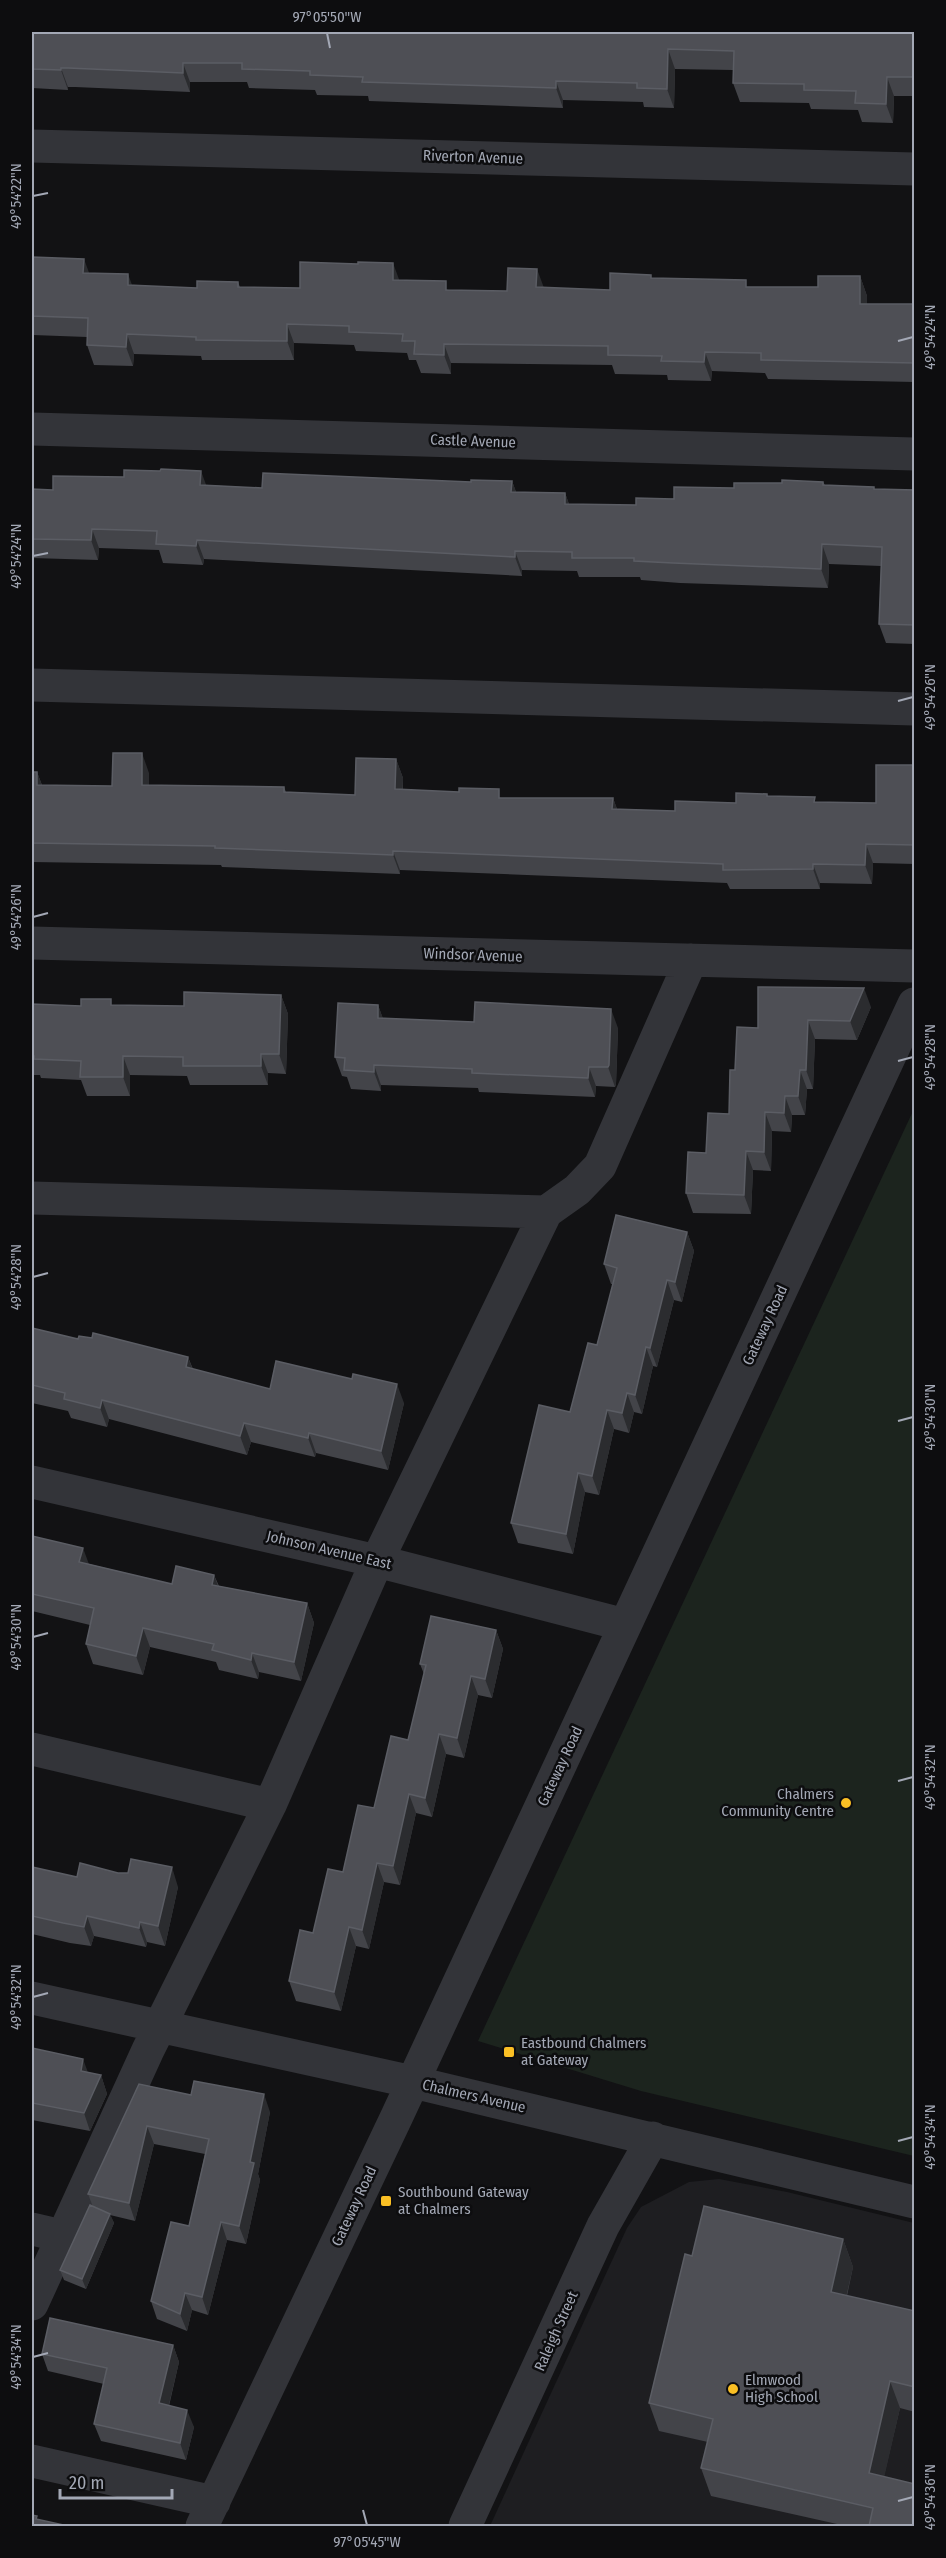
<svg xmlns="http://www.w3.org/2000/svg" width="946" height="2558" font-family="'Fira Sans Condensed',sans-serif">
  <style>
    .built { fill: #1e1e21 }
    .green { fill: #1c241e }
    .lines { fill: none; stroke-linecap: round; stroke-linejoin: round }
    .minor { stroke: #333439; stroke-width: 33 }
    .wall { fill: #434449 }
    .shaded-wall { fill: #2b2c2f }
    .building { fill: #4e4f55; stroke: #5b5d64; stroke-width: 1.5 }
    .ticks { fill: none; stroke: #a3a8b5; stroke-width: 2 }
    .poi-dot { fill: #fabf24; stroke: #0d0d0f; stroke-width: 2 }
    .labels { text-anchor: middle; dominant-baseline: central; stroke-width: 5; stroke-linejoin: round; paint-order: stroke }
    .street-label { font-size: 15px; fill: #a3a8b5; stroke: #0d0d0f }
    .poi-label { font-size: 15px; fill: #a3a8b5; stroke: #0d0d0f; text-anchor: start }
    .neatline { fill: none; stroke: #a3a8b5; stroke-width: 2 }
    .ticks-label { font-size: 15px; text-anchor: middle; fill: #a3a8b5 }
  </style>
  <rect width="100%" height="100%" fill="#121214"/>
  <path class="built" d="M719,2179l68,13 127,31v303h-424l137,-298 14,-21 48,-25z"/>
  <path class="green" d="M914,1109v1047l-273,-65 -163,-50z"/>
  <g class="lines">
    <path class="minor" d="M32,146l882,23
      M32,429l882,25
      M32,685l882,24
      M32,943l882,23
      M32,1198l514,14 -169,349 -107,244 -122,245 -116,254
      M546,1212l31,-22 23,-24 91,-206
      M32,1482l345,79 248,64
      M32,1749l238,56
      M32,1998l381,84 501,120
      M32,2229l30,7
      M32,2461l182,41
      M202,2526l195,-410 517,-1112
      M465,2526l138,-300 50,-88"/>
  </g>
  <path class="wall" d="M32,32h883v64h-21l-1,27 -31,-1 -4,-12 -47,-1 -2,-6 -69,-1 -7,-19v-13l-58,-1 -1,39 -30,-1 -1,-5 -80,-2v8l-194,-7 -1,-5 -51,-1 -2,-5 -66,-2 -2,-6h-57v10l-115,-5h-7v3l-36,-2z
    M32,257l101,29 64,2 41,-6 2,5 60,1 100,-8 49,10 58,1 37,-3 66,2 42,-12 96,9h70l42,-11 7,20v8h48v78l-147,-3 -3,-6 -53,-2 -1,10 -43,-1 -1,-5 -52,-1 -3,-9 -161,-2v11l-30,-1 -5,-13h-7l-2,-7 -51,-2 -2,-6 -60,-2v17h-92l-1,-4 -67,-2 -1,12 -39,-1 -7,-20v-8l-54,-2 -1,25z
    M512,481l4,11 49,1 4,11 67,1 98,-17 89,-6 2,3 49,2v2l41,1v154l-29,-1 -7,-19 2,-58 -52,-2 -1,24 -148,-5 -39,-3 -1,-3h-61l-2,-6 -55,-1v6l-318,-17 -1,6 -40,-2 -4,-13 -60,-2 -1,12 -66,-2v-69l21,1 153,-5 56,3z
    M396,759l7,19v11l99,9h111l4,11 58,2 61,-8 31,-9 1,2 48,6 60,1 39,-38v99l-42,-1 -1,21 -52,-1v6h-90l-3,-6 -327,-13v4l-178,-7 -1,-2 -189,-3v-90h5l5,13 70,1 37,-13v12l135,2 2,5 69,3z
    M281,995l7,19 -2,60 -18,-1v12h-78l-3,-9 -57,-1v21h-43l-6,-16 -40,-2 -1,-3h-8v-71l49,2h103z
    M378,1005l5,14 235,9 -2,56 -1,3 -19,-1 -1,11 -116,-5 -1,-4 -97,-3v6l-30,-2 -4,-12 -5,-1 -7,-19z
    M871,1007l-14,33 -42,-1 -2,50h-6l-2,26h-13l-1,17 -19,-1 -1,40 -18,-1 -2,44 -58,-1 -7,-20 20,-40 23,-39 6,-44 23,-42z
    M687,1232l7,19 -12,51 -8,-2 -17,67 -4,-1 -11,48 -8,-2 -5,21 -15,-4 -15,66 -14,-3 -12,62 -55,-11 -7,-20 59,-111 27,-67 16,-61h-2l-7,-20z
    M32,1328l46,11 110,18 5,12 77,20 134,14 -16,67 -72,-17 -1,4 -64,-15 -4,13 -138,-36 -2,8 -36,-9 -3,-7 -36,-8z
    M32,1536l57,28 83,20 42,-9 5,11 88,17 7,20 -13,58 -42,-9 -1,7 -39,-9 -3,-8 -66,-15 -7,28 -50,-11 -7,-20 4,-19 -58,-14z
    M496,1630l7,19 -11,49 -14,-3 -14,63 -18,-4 -14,63 -16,-4 -16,72 -16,-3 -15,67 -13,-3 -15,65 -45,-10 -7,-20 119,-241 16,-66 -4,-10z
    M32,1867l45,10 41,-4 60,14 -13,59 -18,-4 -1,5 -52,-11 -3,10 -21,-3 -38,-9z
    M32,2048l56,25 13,2 6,19 -17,37 -58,-11z
    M139,2084l131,28 -12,62 2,6 -14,64 -19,-4 -19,75 -16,-5 -5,21 -30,-12 -6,-18 38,-75 16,-72 -51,-10 -19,77 -25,-6 4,8 -28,66 -22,-9 -4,-10 33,-63 -5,-13z
    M843,2239l10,28 -6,29 68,15v101l-15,-4 -16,68 31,50h-69l-135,-30 -10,-28 7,-26 -49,-11 -10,-28 43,-147z
    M173,2345l6,17 -10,44 25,21 -8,33 -85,-19 -7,-17 10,-40 -56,-13 -6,-17z"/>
  <path class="shaded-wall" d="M668,49l7,20 -1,39 -7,-19z
    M183,63l7,19v10l-7,-19z
    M61,68l7,19v3l-7,-20z
    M887,77l7,19 -1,27 -7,-19z
    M556,81l7,19v8l-7,-20z
    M84,259l7,19 -8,-5z
    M393,263l7,19 -7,-2z
    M537,269l7,19 -8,-1z
    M128,274l7,19 -7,-8z
    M860,276l7,20v27l-7,-19z
    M287,324l7,19v17l-7,-19z
    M127,334l7,20 -1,12 -7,-19z
    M444,344l7,19v11l-7,-19z
    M705,352l7,19 -1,10 -7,-19z
    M201,471l7,19 -8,-5z
    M512,481l7,19 -8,-8z
    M565,493l7,19 -7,-8z
    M92,529l7,19 -1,12 -7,-20z
    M197,540l7,19 -1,6 -7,-19z
    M822,544l7,20 -1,24 -7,-19z
    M515,551l7,19v6l-7,-19z
    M142,753l7,20v31l-7,-19z
    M396,759l7,19 -1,30 -7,-19z
    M37,772l7,19 -7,-6z
    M613,798l7,19 -8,-8z
    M866,844l7,19 -1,21 -7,-19z
    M393,851l7,19v4l-7,-19z
    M813,864l7,19v6l-7,-20z
    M864,988l7,19 -14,33 -7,-19z
    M281,995l7,19 -2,60 -7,-20z
    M378,1005l7,19 -7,-6z
    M611,1009l7,19 -2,56 -1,3 -7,-20z
    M808,1020l7,19 -2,50 -7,-19z
    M261,1054l7,19v12l-7,-19z
    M123,1056l7,19v21l-7,-19z
    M374,1065l7,20v6l-7,-19z
    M589,1067l7,19 -1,11 -7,-19z
    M800,1070l7,19 -2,26 -7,-19z
    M785,1096l7,19 -1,17 -7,-19z
    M765,1112l7,19 -1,40 -7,-19z
    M746,1151l7,19 -2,44 -7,-19z
    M687,1232l7,19 -12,51 -7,-20z
    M667,1280l7,20 -17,67 -7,-19z
    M646,1347l7,19 -11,48 -7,-19z
    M188,1357l7,19 -9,-9z
    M397,1384l7,19 -16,67 -7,-19z
    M627,1393l7,19 -5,21 -7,-20z
    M102,1400l7,19 -2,8 -7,-19z
    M607,1410l7,19 -15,66 -7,-19z
    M244,1423l7,19 -4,13 -7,-19z
    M309,1433l7,20 -1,4 -7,-19z
    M578,1473l7,19 -12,62 -7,-20z
    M83,1548l7,19 -11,-5z
    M214,1575l7,19 -9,-9z
    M307,1603l7,20 -13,58 -7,-19z
    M143,1628l7,19 -7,28 -7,-19z
    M496,1630l7,19 -11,49 -7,-19z
    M252,1653l7,19 -1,7 -7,-19z
    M471,1676l7,19 -14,63 -7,-20z
    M439,1734l7,20 -14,63 -7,-19z
    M409,1794l7,19 -16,72 -7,-19z
    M377,1863l7,19 -15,67 -7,-19z
    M172,1867l6,20 -13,59 -7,-20z
    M87,1916l7,20 -3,10 -7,-19z
    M140,1922l7,20 -1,5 -7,-19z
    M349,1927l7,19 -15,65 -7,-19z
    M83,2059l7,19 -9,-7z
    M101,2075l6,19 -17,37 -6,-18z
    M264,2094l6,18 -12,62 2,6 -14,64 -7,-18 11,-64z
    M147,2126l7,18 -19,77 -6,-18z
    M110,2214l4,9 -28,66 -4,-10z
    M221,2222l6,18 -19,75 -6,-18z
    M843,2239l10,28 -12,52 -10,-27z
    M185,2293l7,17 -5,21 -7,-17z
    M173,2345l6,17 -14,59 -6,-18z
    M890,2381l10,27 -21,92 -10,-27z
    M187,2410l7,17 -8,33 -6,-17z"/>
  <path class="building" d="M32,32h883v45h-28l-1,27 -31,-1 1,-12 -52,-1v-6l-71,-1 1,-32 -66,-2 -1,40 -30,-1v-5l-81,-2v7l-194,-6 1,-5 -53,-2v-4l-68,-2v-6h-59v10l-115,-5h-7v2l-29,-1z
    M32,257l52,2 -1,14 45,1v11l69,3v-7l41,1v5l62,1v-26l58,2v-2l35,1v17l53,1v9l61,1 1,-23 29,1 -1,18 74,3v-17l41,2v3l95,2v7h72v-11h42v28h55v59l-154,-3v-7l-56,-1 -1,10 -43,-1 1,-5 -54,-1v-9l-164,-2v11l-30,-1 1,-13h-13l1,-7 -54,-2v-6l-62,-2v17l-91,-1v-3l-69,-3 -1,13 -39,-2 1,-27 -56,-2z
    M161,469l40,2 -1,14 62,3 1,-15 208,9v-2l41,1 -1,11 54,1v11l71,1v-7l38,1v-12l60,1v-5h48v-3l41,2v3l51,2v2l41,1v135l-36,-1 3,-77 -60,-3 -1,25 -148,-6 -39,-2v-3h-62v-6l-57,-1v6l-318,-17 -1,6 -40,-2 1,-13 -65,-2 -1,11 -59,-1v-50l21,1v-14l71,1v-7l36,1z
    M113,753h29v32l142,2v5l71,3 1,-37 40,1 -1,30 64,3v-4l40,1v9h114l-1,11 63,2v-10l61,2v-10l31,1v2l48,1 -1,5 62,1v-38h39v80l-49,-1 -1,21 -52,-1v5l-90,1v-6l-330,-13v4l-178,-7v-2l-183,-3v-71h5v13l75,1z
    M758,987l106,1 -14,33 -42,-1 -2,50h-6l-2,26h-13l-1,17 -19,-1 -1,40 -18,-1 -2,44 -58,-2 2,-41 18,1 2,-40 21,1 1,-44h5l2,-43 21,1z
    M184,992l97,3 -2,59h-18v12h-78v-9l-60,-1v21h-43l1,-16 -47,-2v-3h-2v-52l49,2v-7h30v6l73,1z
    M475,1002l136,7 -2,56 -1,2h-19l-1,11 -116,-5v-4l-98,-4v7l-30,-2 1,-12 -10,-1 3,-54 40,2v13l96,4z
    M616,1215l71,17 -12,50 -8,-2 -17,68 -4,-1 -11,48 -8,-2 -5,20 -15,-3 -15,66 -14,-3 -12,61 -55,-11 28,-118 31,7 18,-69 9,2 20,-77 -13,-4z
    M32,1328l46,11 1,-3 13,2 1,-5 95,24 -2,10 84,22 6,-28 76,18 1,-5 44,10 -16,67 -72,-18 -1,5 -64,-15 -4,13 -138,-36 -2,8 -36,-9 1,-6 -33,-8z
    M32,1536l51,12 -4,14 93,22 4,-18 38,9 -2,10 95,18 -13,59 -42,-9 -1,7 -39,-10 2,-6 -71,-16 -7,28 -50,-12 8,-36 -62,-14z
    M431,1616l65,14 -11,49 -14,-3 -14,62 -18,-4 -14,64 -16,-4 -16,72 -16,-3 -15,67 -13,-3 -15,65 -45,-11 11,-51 13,3 15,-64 15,3 15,-67 16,3 17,-72 17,4 18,-75 -6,-1z
    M131,1859l41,8 -14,59 -18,-4 -1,6 -52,-12 -3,11 -21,-4 -31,-7v-49l45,10 3,-14 38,10h10z
    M32,2048l51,11 -2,12 20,4 -17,38 -52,-10z
    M194,2081l70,13 -14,68 4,1 -15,63 -18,-4 -19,75 -17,-4 -5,21 -29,-13 20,-79 18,4 20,-87 -62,-13 -18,77 -41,-9 51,-110 52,11z
    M90,2205l20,9 -28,65 -22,-9z
    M704,2206l139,33 -12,53 84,19v76l-25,-6 -21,92 46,11v42h-46l4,-18 -172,-40 12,-49 -64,-16 36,-149 7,2z
    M50,2318l123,27 -14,58 28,7 -7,33 -86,-19 13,-56 -65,-14z
    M32,2515l5,1 -1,3 32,7h-36z"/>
  <path class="ticks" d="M327,33l3,15M33,196l15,-3M898,341l15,-4M33,556l15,-3M898,701l15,-4M33,917l15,-4M898,1061l15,-4M33,1277l15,-4M898,1421l15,-4M33,1637l15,-4M898,1781l15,-4M33,1997l15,-4M898,2141l15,-4M33,2357l15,-4M898,2501l15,-4M363,2510l4,15"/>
  <g class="poi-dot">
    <circle cx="846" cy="1803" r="6"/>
    <rect x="503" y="2046" width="12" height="12" rx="3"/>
    <rect x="380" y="2195" width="12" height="12" rx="3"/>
    <circle cx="733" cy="2389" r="6"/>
  </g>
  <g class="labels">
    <g class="street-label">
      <text transform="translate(473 157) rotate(2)">Riverton Avenue</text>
      <text transform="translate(473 441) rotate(2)">Castle Avenue</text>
      <text transform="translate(473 955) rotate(2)">Windsor Avenue</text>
      <text transform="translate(765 1325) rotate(-65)">Gateway Road</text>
      <text transform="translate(329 1550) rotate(13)">Johnson Avenue East</text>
      <text transform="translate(560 1766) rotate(-65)">Gateway Road</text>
      <text transform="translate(474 2096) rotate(13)">Chalmers Avenue</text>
      <text transform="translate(354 2206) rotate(-65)">Gateway Road</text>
      <text transform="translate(556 2331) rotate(-66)">Raleigh Street</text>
    </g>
    <g class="poi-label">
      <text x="834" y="1794" text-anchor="end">Chalmers<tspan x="834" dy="17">Community Centre</tspan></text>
      <text x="521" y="2043">Eastbound Chalmers<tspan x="521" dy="17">at Gateway</tspan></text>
      <text x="398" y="2192">Southbound Gateway<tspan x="398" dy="17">at Chalmers</tspan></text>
      <text x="745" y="2380">Elmwood<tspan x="745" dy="17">High School</tspan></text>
    </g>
  </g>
  <rect width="946" height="2558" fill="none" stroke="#0d0d0f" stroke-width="66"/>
  <path d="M60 2489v9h112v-9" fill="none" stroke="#a3a8b5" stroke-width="3"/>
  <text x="69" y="2489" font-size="18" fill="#a3a8b5" stroke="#0d0d0f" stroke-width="4.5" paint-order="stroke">20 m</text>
  <rect x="33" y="33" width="880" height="2492" class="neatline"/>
  <g class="ticks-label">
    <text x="327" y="22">97°05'50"W</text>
    <text transform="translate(16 196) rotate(-90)" y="5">49°54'22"N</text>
    <text transform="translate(930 337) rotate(-90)" y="5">49°54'24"N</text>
    <text transform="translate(16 556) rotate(-90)" y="5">49°54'24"N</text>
    <text transform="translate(930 697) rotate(-90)" y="5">49°54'26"N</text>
    <text transform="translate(16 917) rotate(-90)" y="5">49°54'26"N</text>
    <text transform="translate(930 1057) rotate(-90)" y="5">49°54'28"N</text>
    <text transform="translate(16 1277) rotate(-90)" y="5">49°54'28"N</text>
    <text transform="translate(930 1417) rotate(-90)" y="5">49°54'30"N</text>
    <text transform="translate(16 1637) rotate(-90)" y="5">49°54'30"N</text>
    <text transform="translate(930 1777) rotate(-90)" y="5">49°54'32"N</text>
    <text transform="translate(16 1997) rotate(-90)" y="5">49°54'32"N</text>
    <text transform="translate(930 2137) rotate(-90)" y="5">49°54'34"N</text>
    <text transform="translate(16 2357) rotate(-90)" y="5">49°54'34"N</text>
    <text transform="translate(930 2497) rotate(-90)" y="5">49°54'36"N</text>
    <text x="367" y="2547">97°05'45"W</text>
  </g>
</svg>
